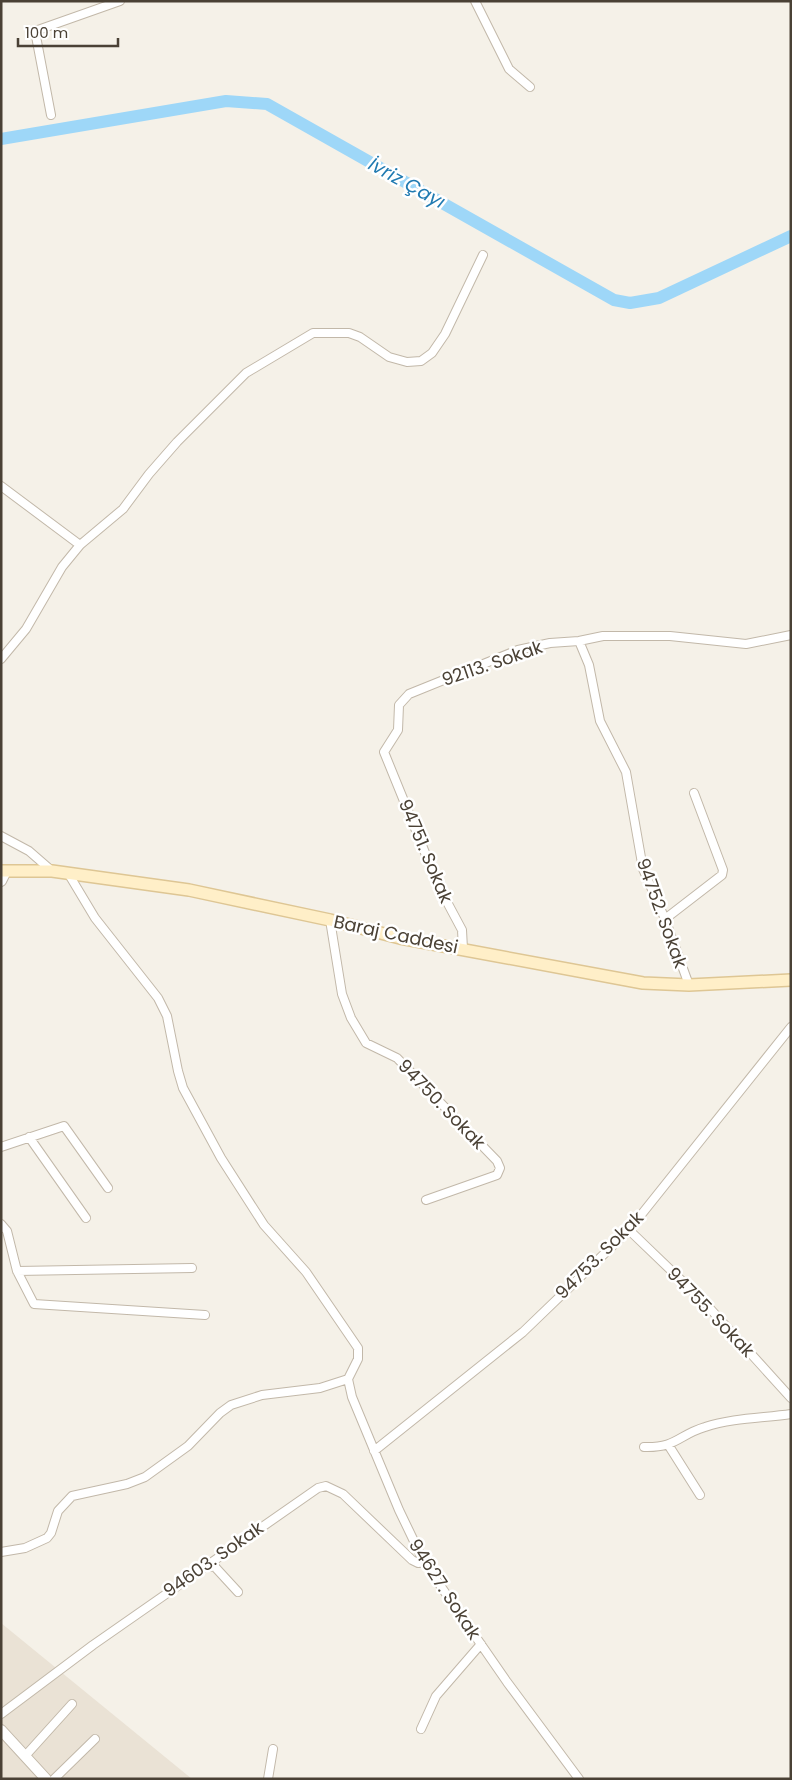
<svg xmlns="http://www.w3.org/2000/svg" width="792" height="1780" font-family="Poppins,sans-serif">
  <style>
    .residential { fill: #eae2d5 }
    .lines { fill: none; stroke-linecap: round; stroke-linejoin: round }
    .river { stroke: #9ed7f8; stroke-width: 12 }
    .minor-casing { stroke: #c2b8a9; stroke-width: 10 }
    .tertiary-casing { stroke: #c2b8a9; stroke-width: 12 }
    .secondary-casing { stroke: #dec694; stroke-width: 14 }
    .minor { stroke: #fff; stroke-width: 8 }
    .tertiary { stroke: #fff; stroke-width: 10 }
    .secondary { stroke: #ffefc8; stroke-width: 11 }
    .labels { text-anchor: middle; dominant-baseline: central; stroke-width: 5; stroke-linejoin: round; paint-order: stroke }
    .street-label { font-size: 18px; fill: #4a4135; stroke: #fff }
    .water-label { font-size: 19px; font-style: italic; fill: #207ab1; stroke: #fff }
  </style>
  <rect width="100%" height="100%" fill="#f5f1e8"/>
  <path class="residential" d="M1,1623l191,156h-191z"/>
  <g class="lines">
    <path class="river" d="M1,139l225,-38 41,3 347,196 16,3 29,-5 132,-62"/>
    <g class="minor-casing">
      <path id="minor" d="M475,1l34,68 21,18
        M51,115l-16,-84 85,-30
        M1,486l79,59
        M579,641l10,24 11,56 26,51 17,97 22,50 24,66
        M1,659l25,-30 36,-62 18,-22 43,-36 26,-35 28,-32 69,-69 67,-40h36l11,4 29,20 18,5 14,-1 11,-8 13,-19 38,-79
        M1,836l28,15 23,20
        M68,873l27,45 63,80 9,18 11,55 5,17 38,70 43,67 42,47 52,76v11l-10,20 4,18 47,113 25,52 83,120 72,97
        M665,919l57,-44 1,-5 -29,-77
        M330,920l12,74 9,24 15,25 31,15 100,103 3,7 -3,7 -71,25
        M463,949l-1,-19 -23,-43 -55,-135 14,-22 1,-25 10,-11 109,-44 32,-7 29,-2 24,-5h67l76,8 45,-9
        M29,1137l57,81
        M1,1147l63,-21 44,62
        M1,1224l6,7 10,40 175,-3
        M629,1230l76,73 86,95
        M17,1271l17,33 171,11
        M669,1446l31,49
        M644,1447c33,1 34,-12 61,-20 27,-9 58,-9 86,-13
        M374,1451l149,-119 106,-102 162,-203
        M1,1552l24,-4 22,-10 4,-5 7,-22 14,-15 55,-12 18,-7 43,-31 32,-33 11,-8 31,-10 58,-7 28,-9
        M205,1566l10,1 23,25
        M1,1714l92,-69 225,-157 8,-2 17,8 69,66 6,3 6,-1
        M421,1729l15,-33 45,-52
        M26,1755l46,-51
        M54,1779l41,-40
        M268,1779l5,-30"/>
    </g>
    <g class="tertiary-casing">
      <path id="tertiary" d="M1,881l5,-10
        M1,1730l45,49"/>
    </g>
    <g class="secondary-casing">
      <path id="secondary" d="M1,871h51l137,19 141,30 70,18 243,45 46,2 102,-5"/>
    </g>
    <use href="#minor" class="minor"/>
    <use href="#tertiary" class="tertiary"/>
    <use href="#secondary" class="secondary"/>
  </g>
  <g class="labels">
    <g class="street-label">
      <text transform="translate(492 663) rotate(-19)">92113. Sokak</text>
      <text transform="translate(426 851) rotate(67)">94751. Sokak</text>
      <text transform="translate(662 913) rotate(70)">94752. Sokak</text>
      <text transform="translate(396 934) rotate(12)">Baraj Caddesi</text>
      <text transform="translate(442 1104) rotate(46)">94750. Sokak</text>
      <text transform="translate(599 1255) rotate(-45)">94753. Sokak</text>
      <text transform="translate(711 1312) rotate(46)">94755. Sokak</text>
      <text transform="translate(213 1559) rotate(-35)">94603. Sokak</text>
      <text transform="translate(445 1589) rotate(57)">94627. Sokak</text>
    </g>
    <g class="water-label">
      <text transform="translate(407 183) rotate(29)">İvriz Çayı</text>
    </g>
  </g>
  <rect width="792" height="1780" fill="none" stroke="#4a4135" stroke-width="5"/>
  <path d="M18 38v8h100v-8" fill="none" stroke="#4a4135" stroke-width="2.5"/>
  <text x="25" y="38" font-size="15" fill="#4a4135" stroke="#ffffff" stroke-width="4" paint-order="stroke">100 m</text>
</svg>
